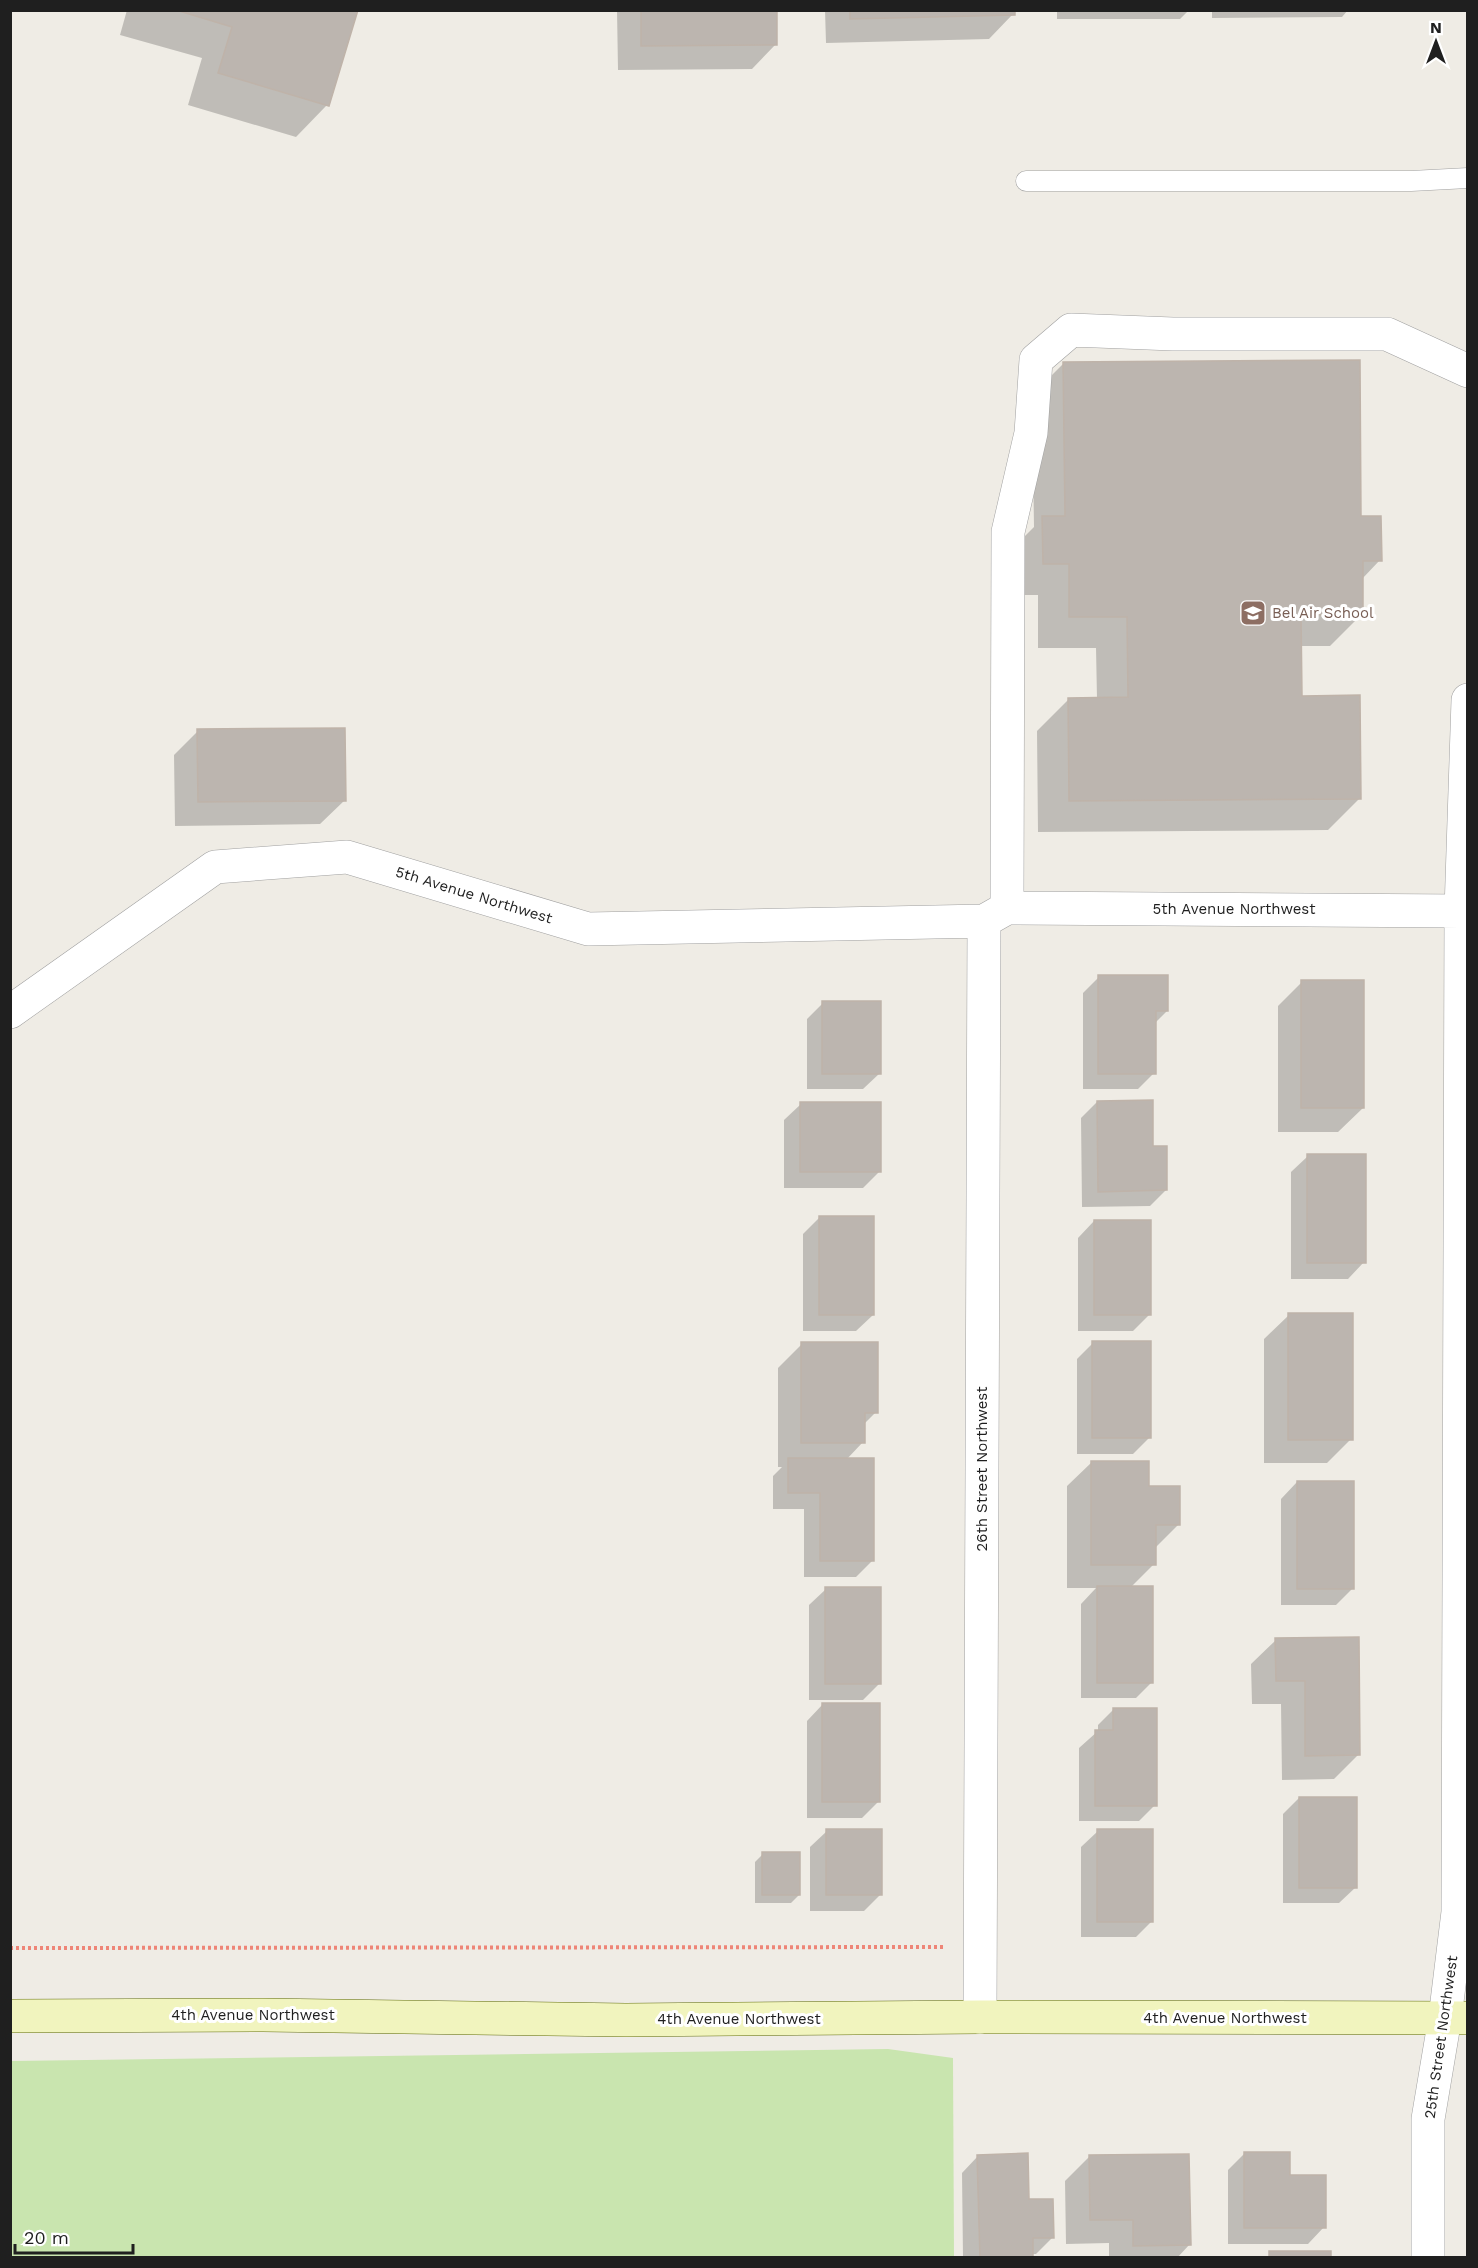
<svg xmlns="http://www.w3.org/2000/svg" width="1478" height="2268" font-family="'Work Sans',sans-serif">
  <style>
    .grass { fill: #c9e5af }
    .shadow { fill: #0003 }
    .building { fill: #bcb5af; stroke: #bfb3a9; stroke-width: 1.5 }
    .lines { fill: none; stroke-linecap: round; stroke-linejoin: round }
    .service-casing { stroke: #a0a0a0; stroke-width: 21 }
    .minor-casing { stroke: #a0a0a0; stroke-width: 34 }
    .secondary-casing { stroke: #616d0e; stroke-width: 34 }
    .path { stroke: #ee8577; stroke-width: 4; stroke-dasharray: 3 3; stroke-linecap: butt }
    .service { stroke: #fff; stroke-width: 20 }
    .minor { stroke: #fff; stroke-width: 33 }
    .secondary { stroke: #f1f4be; stroke-width: 33 }
    .labels { text-anchor: middle; dominant-baseline: central; stroke-width: 6; stroke-linejoin: round; paint-order: stroke }
    .education-label { font-size: 15px; fill: #785e54; stroke: #fff; text-anchor: start }
    .street-label { font-size: 15px; fill: #1f1f1f; stroke: #fff }
  </style>
  <rect width="100%" height="100%" fill="#efece5"/>
  <path class="grass" d="M888,2049l65,9 1,199h-943v-196z"/>
  <path class="shadow" d="M127,10h229l-29,95 -31,32 -108,-32 14,-47 -82,-23z
    M617,10h158l1,34 -24,25 -134,1z
    M825,10h188v4l-24,25 -163,4z
    M1057,10h132l-9,9h-123z
    M1212,10h136l-6,7 -130,1z
    M1064,363l296,155 20,42 -18,19v35l-32,32h-30v51l60,101 -32,32 -290,2 -1,-101 32,-32h28l-1,-51h-58v-53h-26l-1,-45 23,-23 -2,-132z
    M198,731l147,69 -25,24 -145,2 -1,-71z
    M1099,977l68,34 -13,13v49l-16,16h-55v-96z
    M1302,982l61,126 -25,24h-60v-126z
    M823,1003l57,70 -17,16h-56v-70z
    M1097,1102l55,45 14,43 -16,16 -68,1 -1,-89z
    M801,1104l79,67 -17,17h-79v-68z
    M1308,1156l56,106 -16,17h-57v-107z
    M820,1217l53,98 -17,16h-53v-97z
    M1094,1221l55,94 -16,16h-55v-93z
    M1289,1315l62,124 -24,24h-63v-124z
    M1093,1343l56,95 -16,16h-56v-95z
    M802,1344l74,68 -13,13v17l-17,18 27,100 -17,17h-52v-68h-31v-33l9,-9h-4v-99z
    M1092,1462l55,26 32,36 -25,25v15l-23,23 21,95 -16,16h-55v-94l15,-16h-29v-102z
    M1297,1482l56,106 -17,17h-55v-106z
    M826,1589l54,94 -17,17h-54v-95z
    M1276,1640l82,115 -24,24 -52,1 -1,-76h-29l-1,-40z
    M823,1704l56,97 -17,17h-55v-97z
    M1114,1709l41,96 -16,16h-60v-73l19,-17v-6z
    M1299,1798l57,89 -17,16h-56v-89z
    M827,1831l54,63 -17,17h-54v-64z
    M1098,1831l54,90 -16,16h-55v-90z
    M763,1854l36,41 -8,8h-36v-41z
    M1244,2154l44,23 36,50 -16,17h-80v-74z
    M978,2156l49,45 26,36 -17,17h-4v4h-69l-1,-85z
    M1089,2157l101,87 -13,14h-68v-15l-43,1 -1,-63z"/>
  <path class="building" d="M176,10h182l-29,96 -111,-33 14,-46z
    M641,10h136v35l-136,1z
    M850,10h165v5l-165,4z
    M1360,360l1,156h20l1,45h-19v54h-62l1,81 58,-1 1,104 -292,2 -1,-103 60,-1 -1,-80h-58v-53h-26l-1,-48h23l-2,-154z
    M345,728l1,73 -148,1 -1,-73z
    M1098,975h70v36h-12v63h-58z
    M1301,980h63v128h-63z
    M822,1001h59v73h-59z
    M1153,1100v46h14v44l-69,2 -1,-91z
    M800,1102h81v70h-81z
    M1307,1154h59v109h-59z
    M819,1216h55v99h-55z
    M1094,1220h57v95h-57z
    M1288,1313h65v127h-65z
    M1092,1341h59v97h-59z
    M801,1342h77v71h-13v30h-64z
    M788,1458h86v103h-54v-68h-32z
    M1091,1461h58v25h31v39h-24v40h-65z
    M1297,1481h57v108h-57z
    M1097,1586h56v97h-56z
    M825,1587h56v97h-56z
    M1359,1637l1,118 -55,1v-75h-29l-1,-43z
    M822,1703h58v99h-58z
    M1113,1708h44v98h-62v-76h18z
    M1299,1797h58v91h-58z
    M826,1829h56v66h-56z
    M1097,1829h56v93h-56z
    M762,1852h38v43h-38z
    M1244,2152h46v23h36v53h-82z
    M1028,2153l1,46h24l1,39h-21v20h-53l-3,-103z
    M1189,2154l2,91 -58,1v-26h-43l-1,-65z
    M1269,2251h62v7h-62z"/>
  <g class="lines">
    <g class="service-casing">
      <path id="service" d="M1026,181h385l57,-3"/>
    </g>
    <g class="minor-casing">
      <path id="minor" d="M1007,908l454,3
        M10,1012l205,-145 132,-10 241,72 396,-8 23,-13 1,-376 23,-99 5,-73 35,-30 102,4h214l81,37
        M980,2017l4,-1096
        M1428,2258v-139l17,-101 13,-106 3,-1001 7,-211"/>
    </g>
    <g class="secondary-casing">
      <path id="secondary" d="M10,2016l253,-1 363,5 354,-3 488,1"/>
    </g>
    <path class="path" d="M10,1948l934,-1"/>
    <use href="#service" class="service"/>
    <use href="#minor" class="minor"/>
    <use href="#secondary" class="secondary"/>
  </g>
  <defs>
    <g id="school-square" transform="scale(1.35)"><rect x="-9" y="-9" width="18" height="18" rx="4" fill="#8d6e63" stroke="#fff"/><path d="M0-5L7-2L0 1L-7-2ZM-4 1L0 2.5L4 1V4Q0 6-4 4Z" fill="#fff"/></g>
  </defs>
  <g fill-rule="evenodd">
    <use href="#school-square" x="1253" y="613"/>
  </g>
  <g class="labels">
    <g class="education-label">
      <text x="1272" y="613">Bel Air School</text>
    </g>
    <g class="street-label">
      <text transform="translate(474 895) rotate(17)">5th Avenue Northwest</text>
      <text x="1234" y="909">5th Avenue Northwest</text>
      <text transform="translate(982 1469) rotate(-90)">26th Street Northwest</text>
      <text x="253" y="2015">4th Avenue Northwest</text>
      <text x="1225" y="2018">4th Avenue Northwest</text>
      <text x="739" y="2019">4th Avenue Northwest</text>
      <text transform="translate(1441 2037) rotate(-82)">25th Street Northwest</text>
    </g>
  </g>
  <rect width="1478" height="2268" fill="none" stroke="#1f1f1f" stroke-width="24"/>
  <g transform="translate(1436 42)" stroke="#ffffff" stroke-width="4.5" paint-order="stroke">
  <path d="M0-4.5L10 22L0 15L-10 22Z" fill="#1f1f1f"/>
  <text y="-9" font-size="16" font-weight="bold" text-anchor="middle" fill="#1f1f1f">N</text>
  </g>
  <path d="M15 2244v9h118v-9" fill="none" stroke="#1f1f1f" stroke-width="3"/>
  <text x="24" y="2244" font-size="18" fill="#1f1f1f" stroke="#ffffff" stroke-width="4.5" paint-order="stroke">20 m</text>
</svg>
